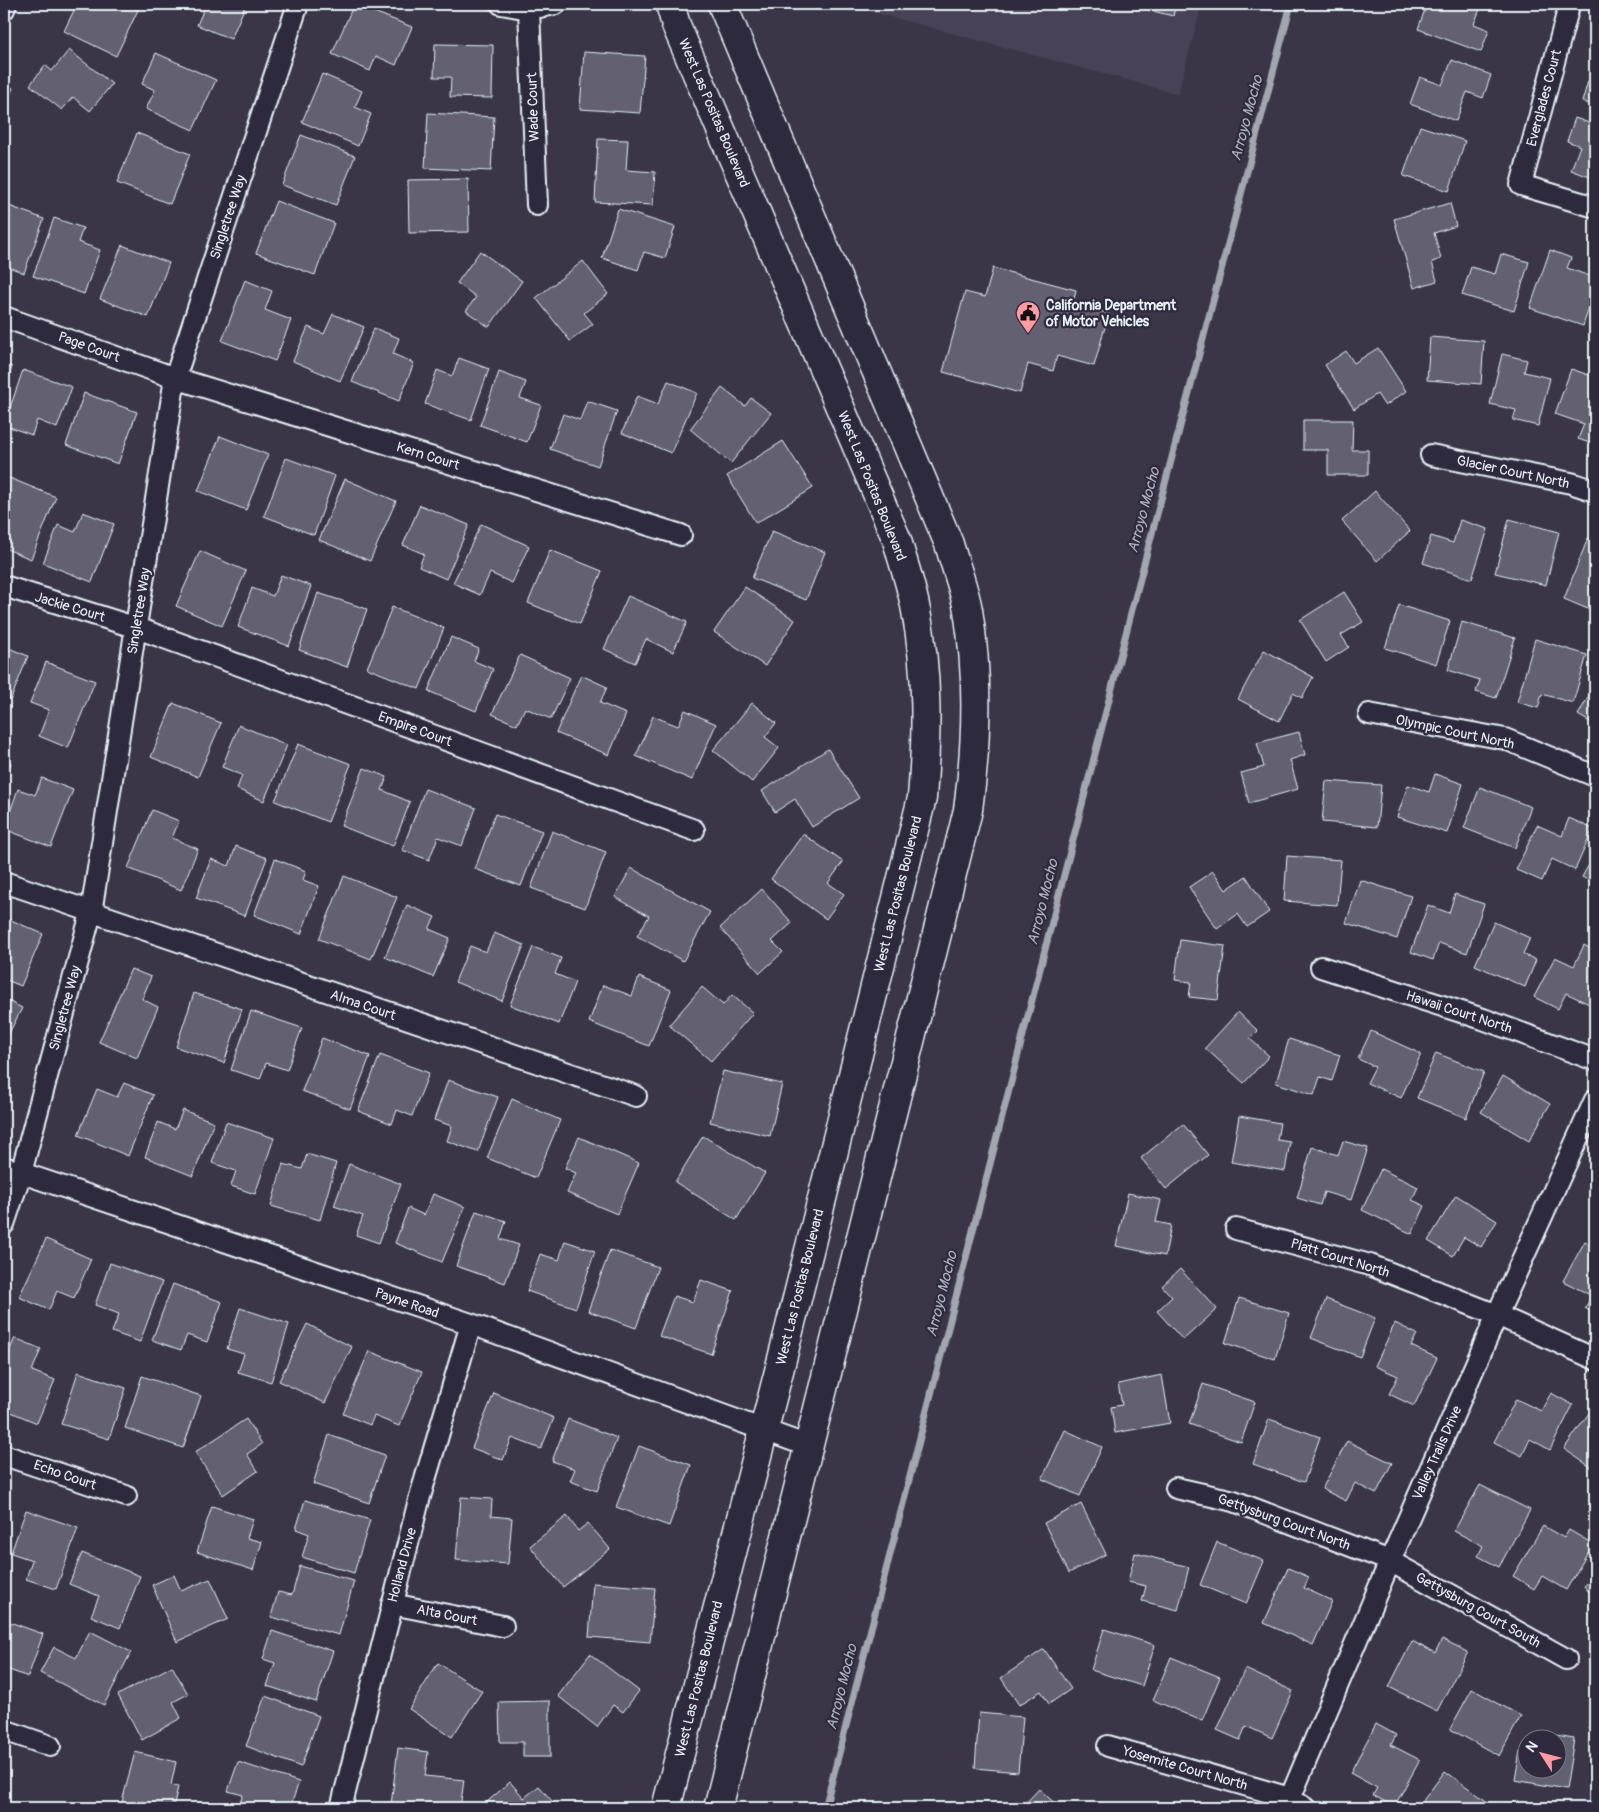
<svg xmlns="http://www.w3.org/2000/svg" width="1599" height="1812" font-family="Pangolin,sans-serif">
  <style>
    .built { fill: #464354 }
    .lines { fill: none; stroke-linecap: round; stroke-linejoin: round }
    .stream { stroke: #a2a6b1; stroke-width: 7 }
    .building { fill: #636171; stroke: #e8f1f8 }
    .street-casing { stroke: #e8f1f8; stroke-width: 24 }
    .secondary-casing { stroke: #e8f1f8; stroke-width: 31 }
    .street { stroke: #2f2a3d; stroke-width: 20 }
    .secondary { stroke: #2f2a3d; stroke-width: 28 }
    .labels { text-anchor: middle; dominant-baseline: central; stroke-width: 4.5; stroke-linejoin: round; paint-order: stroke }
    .street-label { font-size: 14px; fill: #e8f1f8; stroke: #2f2a3d }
    .poi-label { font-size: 14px; font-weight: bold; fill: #e8f1f8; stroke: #2f2a3d; text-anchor: start }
    .water-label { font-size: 15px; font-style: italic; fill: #aeb2bd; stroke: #2f2a3d }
  </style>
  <rect width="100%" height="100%" fill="#3a3648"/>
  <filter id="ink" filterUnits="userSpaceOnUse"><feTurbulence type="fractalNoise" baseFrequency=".02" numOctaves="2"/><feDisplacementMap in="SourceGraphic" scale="10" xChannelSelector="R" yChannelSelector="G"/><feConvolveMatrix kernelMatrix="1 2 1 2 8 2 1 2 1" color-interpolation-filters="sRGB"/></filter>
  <g filter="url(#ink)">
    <path class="built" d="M843,4h359l-24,90z"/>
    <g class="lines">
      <path class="stream" d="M825,1808l310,-1210 156,-594"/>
    </g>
    <path class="building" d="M77,4h53l9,4 -23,48 -52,-25z
      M206,4h40l-15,35 -34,-14z
      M354,4l58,23 -16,38 -20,-9 -6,15 -38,-17z
      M1125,4h51l-3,12z
      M1427,4h55l-8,20 15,6 -8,22 -63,-23z
      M435,44l58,1 -1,53 -42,-1 1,-20h-17z
      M69,50l43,34 -22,27 -17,-14 -11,13 -32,-25 15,-20 7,6z
      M584,52l61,4 -5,57 -60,-4z
      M156,53l60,27 -23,50 -47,-21 9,-19 -13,-6z
      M1452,60l39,15 -8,23 -16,-6 -11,29 -46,-17 10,-27 22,8z
      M322,74l40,17 -7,16 16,7 -13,32 -56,-24z
      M1588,81l7,2v22l-13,-3z
      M4,84l9,4 -9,22z
      M428,113l66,4 -3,54 -66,-3z
      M1575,118l20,7v54l-24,-9 9,-24 -13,-5z
      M1420,126l45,15 -16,50 -46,-15z
      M137,133l53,21 -20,50 -53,-21z
      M301,135l54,21 -19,49 -54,-20z
      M598,139l30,1 -2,30 29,2 -2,33 -58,-3z
      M468,179l1,53 -60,1 -1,-53z
      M276,201l58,22 -19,52 -59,-22z
      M1450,203l6,23 -22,7 7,26 -9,3 5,19 -23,7 -20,-69z
      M4,204l40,15 -20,54 -20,-8z
      M618,209l57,18 -10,31 -21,-6 -6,18 -36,-12z
      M54,218l29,10 -5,14 22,8 -16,44 -51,-18z
      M122,245l47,18 -21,54 -48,-18z
      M1550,250l21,8 -4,10 28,10v11l-12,37 -53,-18z
      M480,251l42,30 -33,46 -23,-16 10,-14 -19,-14z
      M1501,254l28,8 -15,49 -52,-16 9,-28 24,7z
      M583,261l25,33 -24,19 9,11 -23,17 -34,-43z
      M993,268l83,22 -3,14 36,9 -15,53 -37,-10 -4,15 -25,-7 -8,29 -77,-21 22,-80 20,5z
      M245,280l27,11 -7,19 26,10 -16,41 -53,-20z
      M333,314l31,13 -24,54 -47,-20 15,-34 16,7z
      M374,328l25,10 -6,16 21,9 -15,38 -47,-19z
      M1430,337l54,4 -3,43 -54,-4z
      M1378,348l28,43 -21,15 -8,-12 -23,15 -29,-44 21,-14 8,12z
      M1502,354l25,6 -3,12 26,6 -12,48 -25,-6 3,-10 -26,-6z
      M459,358l30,11 -18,51 -46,-16 12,-34 15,6z
      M4,364l8,3 -8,25z
      M1571,369l24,8 -2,10 2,1v57l-17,-6 6,-15 -29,-10z
      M23,370l49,17 -15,41 -20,-8 -5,15 -28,-10z
      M499,372l27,10 -6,16 21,7 -14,37 -47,-17z
      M668,381l29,12 -26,60 -49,-20 15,-37 21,8z
      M722,388l23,18 6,-8 20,15 -40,50 -41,-34z
      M84,393l53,19 -19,52 -52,-19z
      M587,401l30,10 -19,55 -48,-17 13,-35 17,6z
      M1303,420h50l-1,30h16v25h-40v-25h-25z
      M220,436l48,19 -22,55 -48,-19z
      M783,441l30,47 -57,35 -29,-47z
      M286,458l49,18 -21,59 -50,-19z
      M7,477l49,20 -25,62 -27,-11v-63z
      M345,479l51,22 -26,60 -51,-21z
      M1375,491l35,40 -33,30 -35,-40z
      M420,505l49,20 -23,54 -27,-12 5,-13 -21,-9z
      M83,512l31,12 -22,58 -49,-19 15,-38 17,7z
      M1509,519l50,13 -13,53 -51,-12z
      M1460,520l28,9 -16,50 -49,-16 8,-27 22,7z
      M481,524l48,22 -17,37 -22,-10 -10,22 -27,-12z
      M772,531l53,21 -19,48 -54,-22z
      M1588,538l7,3v71l-31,-13z
      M550,550l52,21 -22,53 -52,-21z
      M200,551l46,20 -24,55 -46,-20z
      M281,575l30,11 -22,60 -51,-19 14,-39 21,8z
      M745,587l50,33 -30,46 -51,-34z
      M1344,592l19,30 -22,13 8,12 -23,15 -26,-42z
      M318,593l49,16 -20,58 -48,-17z
      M628,596l59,26 -14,30 -27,-13 -11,24 -31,-14z
      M1399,605l51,16 -14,43 -51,-16z
      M392,607l52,21 -25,61 -52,-21z
      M1462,622l53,16 -19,60 -20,-6 4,-12 -32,-10z
      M451,637l28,12 -5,12 19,8 -17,42 -48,-20z
      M1535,639l52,16 -14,48 -31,-9 -4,14 -21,-6z
      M4,646l24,10 -17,43 -7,-3z
      M1264,650l49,27 -11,21 -9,-5 -14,28 -41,-22z
      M520,655l50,23 -19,41 -26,-11 -8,17 -25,-11z
      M46,662l49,19 -27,67 -29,-12 10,-26 -19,-7z
      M581,675l26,12 -7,16 26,11 -17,41 -53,-22z
      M1595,685v40l-17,-10z
      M173,703l48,20 -23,54 -47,-20z
      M752,703l24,20 -11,14 14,11 -27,34 -39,-32z
      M685,710l31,14 -24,56 -56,-24 17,-40 25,10z
      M239,725l48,20 -23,56 -27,-12 5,-14 -20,-8z
      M1299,732l6,23 -15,5 8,29 -49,14 -8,-30 23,-6 -7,-24z
      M298,744l53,20 -23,58 -53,-21z
      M828,749l31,49 -47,29 -17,-28 -20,13 -13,-21z
      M4,761l7,2 -7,20z
      M364,768l23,9 -5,13 28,12 -17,44 -52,-20z
      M1435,774l28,10 -16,49 -50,-16 11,-32 21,7z
      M42,778l31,12 -22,57 -47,-18 14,-40 17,6z
      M1326,781l55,4 -4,42 -55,-5z
      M1480,787l51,20 -16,41 -51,-20z
      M425,789l51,19 -14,38 -24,-9 -9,23 -27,-10z
      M152,810l27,11 -7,17 26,11 -17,41 -53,-22z
      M495,814l47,17 -21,55 -46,-17z
      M1569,818l24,11 -18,41 -23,-11 -10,22 -26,-11 21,-45 25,11z
      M552,831l54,21 -21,56 -54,-20z
      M803,834l40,28 -15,21 16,11 -18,25 -55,-40z
      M236,846l31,12 -22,58 -49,-18 15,-39 18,7z
      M1595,854v30l-13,-7z
      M1287,856l54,4 -4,45 -53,-4z
      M275,859l31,12 -3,9 16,6 -18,48 -47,-19z
      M631,868l79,44 -27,49 -46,-25 12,-20 -34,-19z
      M1213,871l13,19 20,-14 23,36 -22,15 -9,-13 -21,15 -28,-42z
      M344,876l53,21 -26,62 -52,-20z
      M1360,880l51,16 -14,43 -51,-16z
      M762,889l30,34 -20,18 11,11 -23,21 -40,-45z
      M1455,894l29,10 -17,49 -28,-10 -6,17 -22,-8 17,-47 21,8z
      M407,905l28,12 -6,12 21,9 -17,39 -48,-20z
      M4,917l39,17 -22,52 -17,-7z
      M1494,922l36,16 -7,16 13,6 -11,27 -50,-22z
      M494,933l30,12 -22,56 -47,-19 15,-36 16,6z
      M1180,940l45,6 -7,54 -29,-3 2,-15 -16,-2z
      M1584,945l11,6v41l-6,12 -23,-11 -8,16 -24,-12 21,-40 19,9z
      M533,947l28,11 -6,16 20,8 -16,42 -49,-19z
      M131,969l20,8 -9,22 16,8 -21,51 -38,-16z
      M639,977l32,13 -22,56 -60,-24 14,-37 29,11z
      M702,987l21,18 9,-10 21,18 -42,48 -42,-36z
      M194,993l48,16 -18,54 -48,-16z
      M4,999l18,9 -18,35z
      M251,1011l51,17 -15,42 -21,-7 -6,16 -29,-9z
      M1238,1012l20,19 -8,8 19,17 -25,27 -39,-35z
      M1371,1031l50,23 -20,44 -34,-15 8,-16 -17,-8z
      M322,1038l48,18 -20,53 -48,-18z
      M1289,1039l51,16 -8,26 -12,-4 -6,18 -38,-12z
      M1436,1053l48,19 -18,46 -49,-20z
      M380,1055l49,18 -17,43 -15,-6 -5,14 -34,-13z
      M723,1071l59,13 -12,52 -60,-14z
      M1503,1076l47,28 -21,37 -48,-29z
      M448,1080l50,17 -20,55 -31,-11 5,-15 -18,-6z
      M124,1083l29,12 -25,61 -50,-21 19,-46 20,8z
      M512,1099l48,21 -24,58 -49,-20z
      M183,1110l31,12 -21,54 -48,-19 13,-35 17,7z
      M1239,1116l41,7 -3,17 13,2 -5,29 -54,-9z
      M226,1122l48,16 -19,56 -24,-8 5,-15 -24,-8z
      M1183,1124l25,31 -42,34 -25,-31z
      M703,1136l62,37 -29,47 -61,-38z
      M579,1137l60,26 -22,51 -50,-21 9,-20 -11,-5z
      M1343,1141l25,7 -17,52 -27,-8 -4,13 -23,-7 15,-51 26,8z
      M307,1154l29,9 -16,57 -49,-14 12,-42 19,5z
      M349,1164l52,20 -22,59 -23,-8 7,-19 -29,-10z
      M1381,1169l37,18 -6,13 13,6 -13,28 -50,-24z
      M1128,1193l33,7 -5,22 15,3 -6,31 -49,-10z
      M433,1194l32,13 -23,55 -47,-19 13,-35 16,7z
      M1456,1195l41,26 -16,26 -17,-10 -11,19 -25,-15z
      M476,1211l30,10 -6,18 19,6 -14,38 -49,-17z
      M46,1239l45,20 -17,39 -17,-7 -8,19 -30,-13z
      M565,1241l30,10 -19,57 -49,-17 13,-37 19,6z
      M1585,1241l10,6v67l-10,-6 7,-12 -29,-15z
      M610,1250l48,17 -22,61 -48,-17z
      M110,1263l52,19 -22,60 -28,-10 7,-18 -24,-9z
      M1180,1269l37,40 -34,31 -26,-29 15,-14 -10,-11z
      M701,1280l32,11 -22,63 -52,-18 15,-40 19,6z
      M173,1284l49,18 -15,40 -20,-7 -6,15 -29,-10z
      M1239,1298l50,15 -14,46 -50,-16z
      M1326,1299l49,19 -15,39 -49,-19z
      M240,1308l49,16 -18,58 -33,-10 6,-18 -17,-5z
      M1395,1323l22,11 -6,12 26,12 -23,48 -25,-12 9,-18 -23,-10z
      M307,1324l45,23 -27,56 -46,-22z
      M15,1338l26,11 -9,22 23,9 -18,43 -33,-14v-46z
      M369,1351l53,21 -23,54 -25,-10 -4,9 -27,-11z
      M78,1372l48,16 -17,51 -48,-15z
      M1162,1375l8,48 -55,10 -4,-26 11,-2 -4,-21z
      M142,1376l59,20 -18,52 -58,-20z
      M1203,1384l52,18 -14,40 -52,-18z
      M494,1393l60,25 -13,31 -29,-11 -9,22 -31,-12z
      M1551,1393l22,12 -23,45 -20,-11 -8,17 -28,-14 22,-43 25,12z
      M1589,1413l6,4v53l-31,-21z
      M246,1419l16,25 -15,10 11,17 -35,24 -28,-43z
      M568,1419l49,19 -20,53 -27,-10 5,-12 -23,-8z
      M1269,1419l51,18 -16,45 -51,-18z
      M1065,1430l37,17 -22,49 -38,-17z
      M329,1435l56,20 -16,48 -56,-19z
      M1347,1441l45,22 -16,31 -21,-11 -9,18 -24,-12z
      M639,1446l52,19 -22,61 -53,-19z
      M1480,1485l50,25 -31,57 -21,-11 5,-10 -29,-15z
      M461,1497l31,2 -1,17 21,2 -4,46 -52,-4z
      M305,1500l65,20 -16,53 -52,-16 7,-23 -13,-5z
      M1081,1504l25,50 -37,19 -25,-50z
      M4,1505l6,3 -6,16z
      M212,1506l41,13 -6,19 15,4 -9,28 -56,-18z
      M26,1510l52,18 -22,61 -30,-10 6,-19 -21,-7z
      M567,1516l11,15 10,-8 22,26 -47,38 -33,-41z
      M1543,1526l21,12 5,-8 24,14 -27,46 -24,-14 -8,13 -21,-13z
      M1217,1542l47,19 -18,43 -46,-19z
      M82,1553l58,23 -20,52 -29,-12 8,-20 -30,-12z
      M1135,1553l54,14 -11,43 -36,-9 4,-15 -18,-4z
      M300,1566l54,15 -15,54 -68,-18 7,-25 14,3z
      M1288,1568l21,9 -5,11 28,13 -19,44 -49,-22z
      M174,1575l7,16 29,-12 18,40 -51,23 -25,-57z
      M1595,1576v23l-11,-13z
      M593,1583l62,5 -5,54 -61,-5z
      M4,1620l39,14 -15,43 -24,-9z
      M1104,1629l51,16 -13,41 -51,-16z
      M90,1631l41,21 -27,53 -64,-32 14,-26 22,11z
      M272,1631l61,20 -17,51 -49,-16 8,-23 -12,-4z
      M1442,1639l26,13 -31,59 -48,-24 23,-46 23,12z
      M1044,1649l27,40 -22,15 -8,-13 -22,14 -18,-27z
      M590,1654l49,37 -16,21 -10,-7 -16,22 -39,-31z
      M1171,1657l49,20 -18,44 -49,-21z
      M438,1663l44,28 -30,46 -43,-28z
      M172,1666l16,28 -15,8 8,16 -39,22 -24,-45z
      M1245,1669l48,22 -21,47 -26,-12 -6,14 -23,-10z
      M1472,1689l49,27 -22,40 -49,-27z
      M265,1696l54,20 -18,51 -55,-21z
      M550,1701v56h-27v-15h-23l-1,-40z
      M979,1713l44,4 -5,55 -43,-4z
      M1595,1723v19l-7,-15z
      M1376,1724l20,11 -5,10 29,15 -26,47 -21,-12 4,-7 -27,-15z
      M1544,1734l30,5 -8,50 -51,-9 5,-29 6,1v18h30v-30h-13z
      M398,1748l30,4 -3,24 39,4 -4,28h-38l-31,-3z
      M135,1752l41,10 -5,23 7,2 -5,21h-26l-25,-6z
      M238,1762l61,20 -9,26h-52l5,-13 -15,-4z
      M1445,1771l44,32 -4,5h-62l-4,-2z
      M510,1782l14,16 15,-12 19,22h-78z
      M1039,1789l21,19h-39z
      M4,1801l16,7h-16z"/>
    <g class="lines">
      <g class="street-casing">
        <path id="street" d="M501,4l28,5 27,-5
          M4,9l2,-5
          M529,9l8,196
          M1568,10l-47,175 74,22
          M4,317l171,61 506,157
          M1431,455l140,28 24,8
          M4,586l133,42 557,202
          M1369,714l136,25 90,37
          M4,882l632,214
          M1321,967l162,52 112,41
          M4,1167l467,157 337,122
          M4,1224l17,-51 70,-260 84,-535 123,-374
          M1236,1229l134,36 127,50 98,44
          M4,1455l122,41
          M1176,1488l58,13 156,60 176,98
          M392,1604l111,22
          M4,1730l46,16
          M1108,1746l182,52 15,10
          M341,1808l78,-308 52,-176
          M1286,1808l104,-247 107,-246 98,-215"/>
      </g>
      <g class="secondary-casing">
        <path id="secondary" d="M666,1808l114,-441 142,-569c5,-63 6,-125 -6,-187 -4,-24 -13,-48 -19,-71l-221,-515 -6,-21
          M718,1808l250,-998c9,-67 11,-133 0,-200 -4,-22 -13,-45 -19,-66l-227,-540"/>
      </g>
      <use href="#street" class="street"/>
      <use href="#secondary" class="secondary"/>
    </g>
  </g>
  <defs>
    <g id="civic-pin" transform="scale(1.25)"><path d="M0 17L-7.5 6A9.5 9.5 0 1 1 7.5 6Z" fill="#ff9aa2" stroke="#2f2a3d"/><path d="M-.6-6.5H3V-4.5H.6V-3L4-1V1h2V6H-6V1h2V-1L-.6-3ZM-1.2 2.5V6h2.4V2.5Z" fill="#111"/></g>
  </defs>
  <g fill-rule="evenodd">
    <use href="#civic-pin" x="1028" y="313"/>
  </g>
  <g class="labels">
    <g class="street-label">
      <text transform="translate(1544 98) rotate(-75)">Everglades Court</text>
      <text transform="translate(533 107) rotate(-92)">Wade Court</text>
      <text transform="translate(714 113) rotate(67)">West Las Positas Boulevard</text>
      <text transform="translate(228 217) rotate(-72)">Singletree Way</text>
      <text transform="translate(89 347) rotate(20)">Page Court</text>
      <text transform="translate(428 456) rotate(17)">Kern Court</text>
      <text transform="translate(1513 472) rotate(12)">Glacier Court North</text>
      <text transform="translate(872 486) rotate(68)">West Las Positas Boulevard</text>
      <text transform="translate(70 607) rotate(17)">Jackie Court</text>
      <text transform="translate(139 611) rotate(-81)">Singletree Way</text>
      <text transform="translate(415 729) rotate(20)">Empire Court</text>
      <text transform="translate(1455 732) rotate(12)">Olympic Court North</text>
      <text transform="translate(898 894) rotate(-76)">West Las Positas Boulevard</text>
      <text transform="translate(363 1005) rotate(19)">Alma Court</text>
      <text transform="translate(65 1008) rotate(-75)">Singletree Way</text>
      <text transform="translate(1459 1012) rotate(18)">Hawaii Court North</text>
      <text transform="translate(1340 1258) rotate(17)">Platt Court North</text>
      <text transform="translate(800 1287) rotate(-76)">West Las Positas Boulevard</text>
      <text transform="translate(407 1303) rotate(19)">Payne Road</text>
      <text transform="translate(1437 1453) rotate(-66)">Valley Trails Drive</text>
      <text transform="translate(65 1475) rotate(19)">Echo Court</text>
      <text transform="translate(1284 1522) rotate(20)">Gettysburg Court North</text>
      <text transform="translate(402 1565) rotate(-75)">Holland Drive</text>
      <text transform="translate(1478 1610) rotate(29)">Gettysburg Court South</text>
      <text transform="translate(447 1615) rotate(11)">Alta Court</text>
      <text transform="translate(699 1679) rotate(-76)">West Las Positas Boulevard</text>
      <text transform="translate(1185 1768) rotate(16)">Yosemite Court North</text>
    </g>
    <g class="poi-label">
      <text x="1046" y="305">California Department<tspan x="1046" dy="16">of Motor Vehicles</tspan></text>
    </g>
    <g class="water-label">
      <text transform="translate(1247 118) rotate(-75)">Arroyo Mocho</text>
      <text transform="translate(1144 510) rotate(-75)">Arroyo Mocho</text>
      <text transform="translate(1043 902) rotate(-76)">Arroyo Mocho</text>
      <text transform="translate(942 1294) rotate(-76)">Arroyo Mocho</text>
      <text transform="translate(842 1687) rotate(-76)">Arroyo Mocho</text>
    </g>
  </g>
  <rect width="1599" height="1812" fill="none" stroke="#2f2a3d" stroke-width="20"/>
  <rect x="10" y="10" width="1579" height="1792" fill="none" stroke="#e8f1f8" stroke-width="2" filter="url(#ink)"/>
  <g transform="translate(1542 1754) rotate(306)"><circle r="24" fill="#2f2a3d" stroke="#797a88"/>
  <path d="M0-4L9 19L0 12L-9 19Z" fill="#ff9aa2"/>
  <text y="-8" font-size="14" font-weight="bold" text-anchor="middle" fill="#e8f1f8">N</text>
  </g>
</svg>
